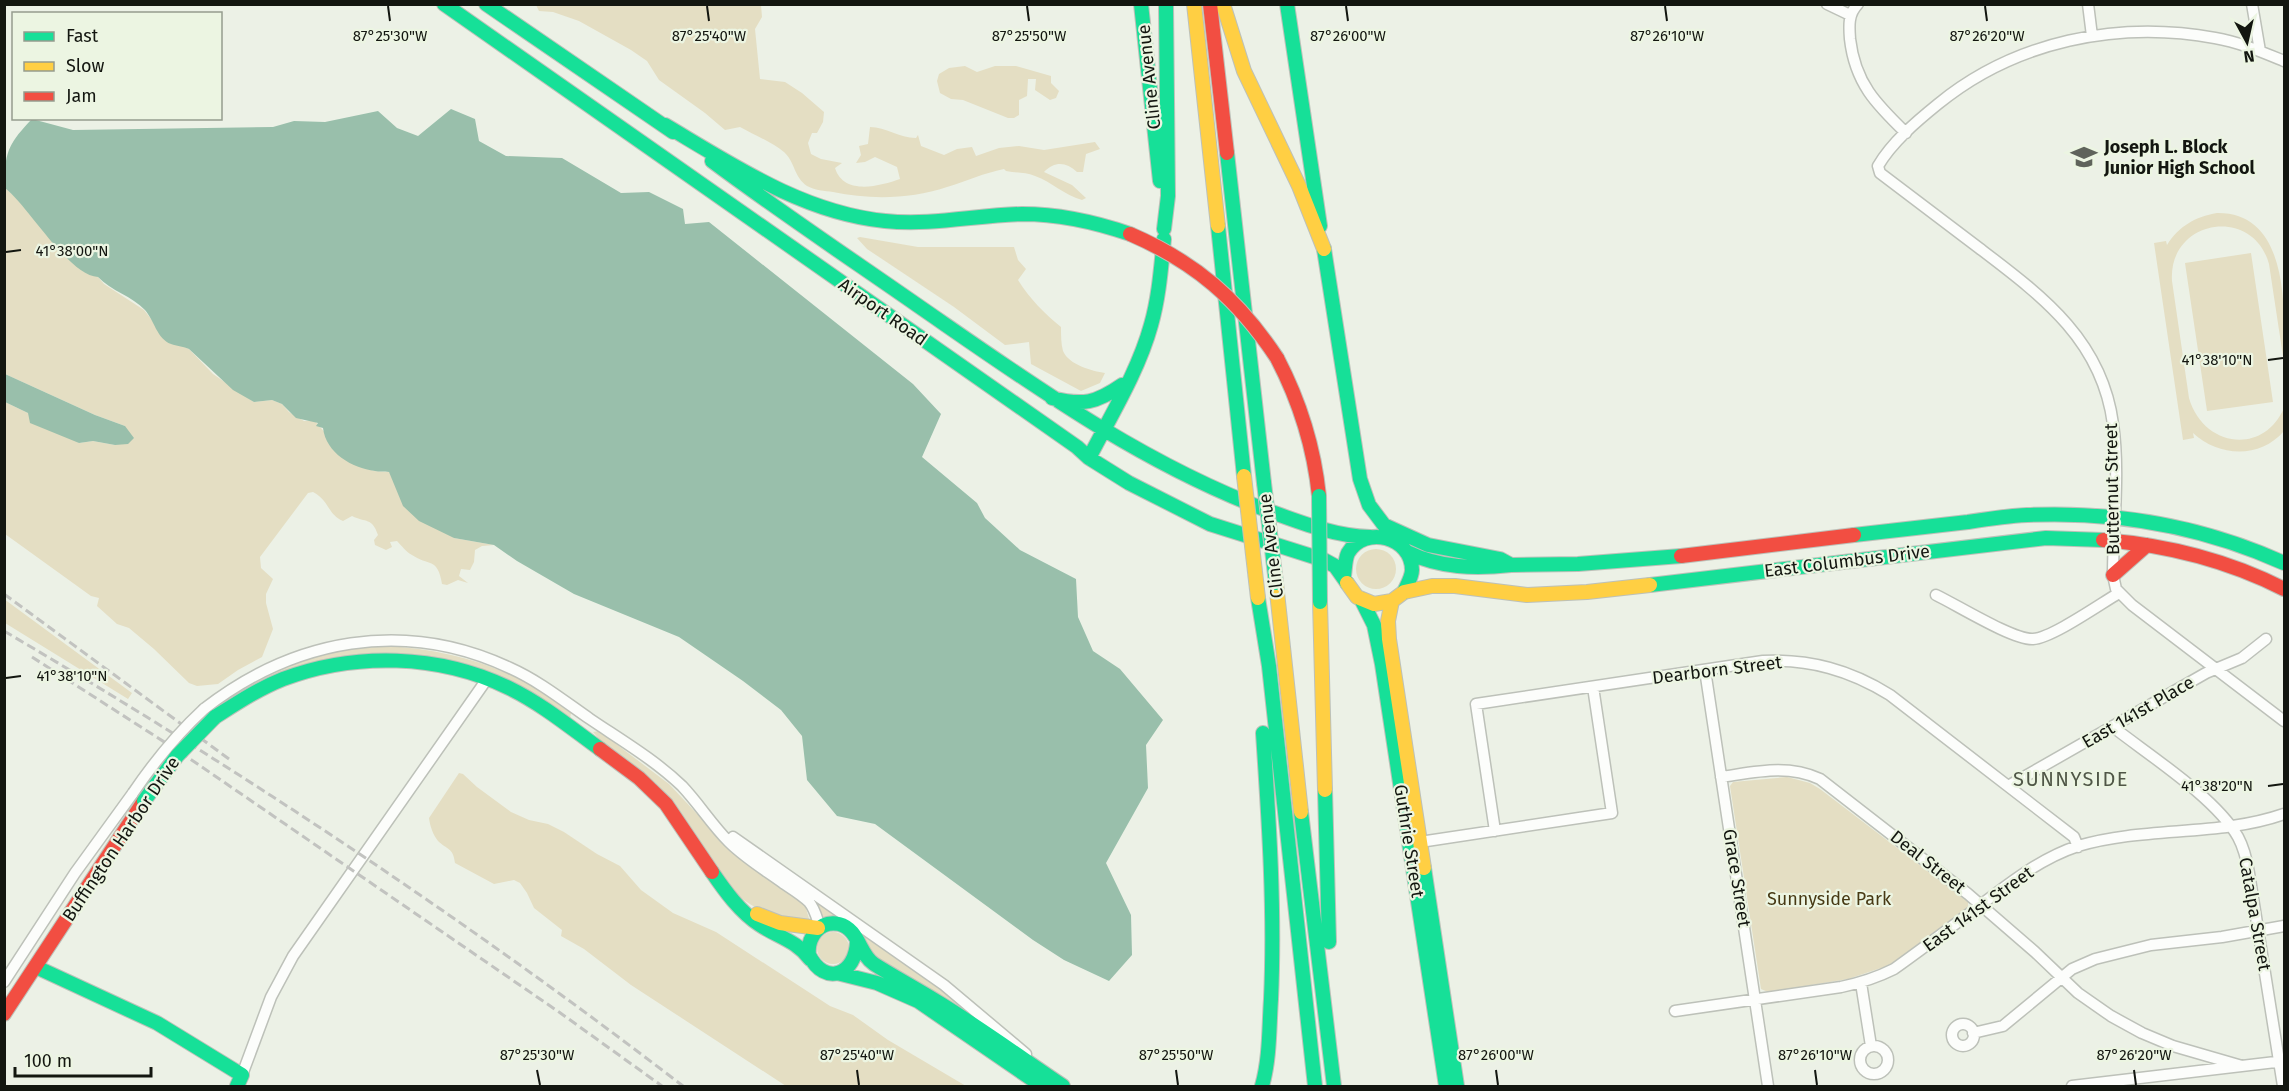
<svg xmlns="http://www.w3.org/2000/svg" width="2289" height="1091" font-family="'Fira Sans',sans-serif">
  <style>
    .green { fill: #e4dec3 }
    .water { fill: #99bfab }
    .lines { fill: none; stroke-linecap: round; stroke-linejoin: round }
    .street-casing { stroke: #bdc1b9; stroke-width: 13 }
    .fast-casing { stroke: #bdc1b9; stroke-width: 16 }
    .slow-casing { stroke: #bdc1b9; stroke-width: 16 }
    .jam-casing { stroke: #bdc1b9; stroke-width: 16 }
    .street { stroke: #fcfdfb; stroke-width: 10 }
    .fast { stroke: #16e098; stroke-width: 14 }
    .slow { stroke: #ffcf43; stroke-width: 14 }
    .jam { stroke: #f24e42; stroke-width: 14 }
    .rail { stroke: #c2c3c0; stroke-width: 3; stroke-dasharray: 9 4.5; stroke-linecap: butt }
    .street-bridge-casing { stroke: #bdc1b9; stroke-width: 13; stroke-linecap: butt }
    .fast-bridge-casing { stroke: #bdc1b9; stroke-width: 16; stroke-linecap: butt }
    .slow-bridge-casing { stroke: #bdc1b9; stroke-width: 16; stroke-linecap: butt }
    .jam-bridge-casing { stroke: #bdc1b9; stroke-width: 16; stroke-linecap: butt }
    .street-bridge { stroke: #fcfdfb; stroke-width: 10 }
    .fast-bridge { stroke: #16e098; stroke-width: 14 }
    .slow-bridge { stroke: #ffcf43; stroke-width: 14 }
    .jam-bridge { stroke: #f24e42; stroke-width: 14 }
    .ticks { fill: none; stroke: #131610; stroke-width: 2 }
    .labels { text-anchor: middle; dominant-baseline: central; stroke-width: 4.5; stroke-linejoin: round; paint-order: stroke }
    .street-label { font-size: 18px; fill: #131610; stroke: #ecf5e2 }
    .poi-label { font-size: 18px; font-weight: bold; fill: #131610; stroke: #ecf5e2; text-anchor: start }
    .park-label { font-size: 18px; fill: #473914; stroke: #ecf5e2 }
    .neighbourhood-label { font-size: 20px; letter-spacing: 1.5px; fill: #505747; stroke: #ecf5e2 }
    .ticks-label { font-size: 15px; text-anchor: middle; fill: #131610; stroke: #ecf5e2; stroke-width: 4.5; stroke-linejoin: round; paint-order: stroke }
  </style>
  <rect width="100%" height="100%" fill="#ecf1e6"/>
  <path class="green" d="M536,5h225l1,12 -7,12 5,50 25,3 17,11 22,19 -1,10 -6,11h-5l-4,10 3,11 10,5 21,4 -7,5c9,28 45,18 65,11l-3,-12 -22,-10 -10,5 -9,1 5,-8 -2,-9 9,-2 2,-17c16,0 29,11 46,11l2,-3 3,11 23,9 13,-6 15,-2 4,9 23,-8 20,-2 25,4 51,-8 5,7 -14,5 -3,18h-6c-11,-10 -22,-11 -33,0l28,13 14,13 -4,2c-18,-5 -30,-18 -47,-24 -10,-4 -19,-3 -29,-5l-2,-2c-20,4 -37,12 -57,18 -36,12 -76,13 -114,5 -8,-1 -19,-2 -26,-6 -13,-9 -12,-24 -23,-34 -12,-10 -30,-17 -44,-25l-15,3 -20,-17 -46,-33 -12,-19 -16,-11 -52,-29 -26,-9 -14,-1z
    M965,66l12,6 18,-6h21l35,10v7l8,8 -3,7 -6,2 -15,-10 1,-11h-8l-1,17 -8,4v15l-5,3h-6l-45,-18 -12,-1 -11,-6 -3,-12 2,-7 10,-6z
    M5,188l17,15 38,47 38,27 6,7 40,26 27,34 10,1 8,4 24,25 41,28 18,-2 10,4 7,8 15,9h11l35,41 24,9 15,1 65,66 40,7 -12,1 -7,4 -1,12 -4,8 -9,-1 -2,7 9,7 -10,-3 -11,5 -5,-1c-4,-27 -14,-18 -30,-29 -6,-3 -10,-9 -15,-14l-7,1 2,5 -6,3 -11,-5 -1,-5 4,-5c-6,-18 -12,-12 -26,-19l-9,5c-16,-7 -13,-20 -30,-29l-5,1 -48,64 1,11 12,11 -7,15v9l7,26 -11,28 -24,13 -20,14 -21,2 -8,-3 -35,-34 -25,-21 -12,-4 -20,-18 2,-8 -8,-2 -86,-62v-132l23,11 51,30 14,-2 22,4 10,-19 -30,-11 -90,-41z
    M2217,213c72,-1 68,95 67,150l-15,-99c-16,-59 -101,-45 -97,17l17,117c14,49 74,58 95,10v23c-24,28 -65,26 -91,2l1,5 -11,2 -29,-197 12,-2 1,4c12,-19 28,-28 50,-32z
    M860,237l58,10h96l4,13 8,9 -8,11c12,19 26,33 43,47 0,8 0,17 2,24 6,14 29,20 42,22l-5,10 -19,8 -50,-27 -2,-22 -24,3 -51,-38 -87,-58 -10,-11z
    M2251,253l22,149 -66,9 -22,-148z
    M1356 569a20 20 0 1 1 40 0a20 20 0 1 1-40 0Z
    M4,599l128,94 -4,6 -123,-76z
    M387,646c49,3 94,13 138,36 16,9 31,21 46,31l-1,6 -129,-60 -149,10 -27,10 -44,25c55,-41 99,-54 166,-58z
    M599,731l70,53 62,66 66,46 8,9 5,17c-26,-1 -51,-9 -71,-26l-146,-164z
    M459,773l4,1 14,13 34,25 18,8 19,4 16,8 33,22 23,12 21,24 32,23 43,19 114,74 23,9 35,25 78,46h-180l-155,-101 -47,-36 -23,-13 1,-6 -28,-22 -7,-15 -7,-10 -6,-3 -20,4 -39,-21c-2,-16 -8,-13 -17,-22 -5,-6 -8,-15 -9,-23z
    M1787,777l23,6 10,6 148,113v5l-78,58 -42,14 -80,13 -7,-3 -31,-203 3,-4z
    M814,898l102,70 98,80 -137,-87 -14,-15 -42,-25 -8,-21z
    M817 948a16 16 0 1 1 32 0a16 16 0 1 1-32 0Z"/>
  <path class="water" d="M451,109l24,10 4,22 27,15 56,2 59,35 28,-1 34,17 2,15 24,-2 204,162 28,30 -19,43 55,46 8,15 35,32 56,29 2,38 15,34 27,18 43,51 -17,25 2,43 -42,75 25,52 1,40 -23,26 -45,-21 -31,-20 -158,-116 -38,-8 -30,-36 -5,-44 -21,-26 -38,-29 -64,-44 -105,-43 -57,-33 -23,-16 -40,-7 -35,-17 -16,-15 -14,-34c-5,-1 -10,0 -14,-1 -23,-3 -49,-18 -52,-43l-7,-2 2,-3 -22,-5 -14,-14 -10,-4 -18,2 -21,-12 -44,-41c-7,-3 -12,-3 -18,-5 -14,-5 -17,-24 -26,-34 -13,-14 -34,-19 -47,-33 -30,-2 -68,-69 -93,-89 -1,-35 3,-44 27,-69l41,11 200,-3 21,-6 31,1 53,-11 19,17 21,8z
    M5,374l90,41 30,11 9,12 -6,6 -13,1 -22,-4 -14,2 -49,-20 -2,-10 -23,-11z"/>
  <g class="lines">
    <g class="street-casing">
      <path id="street" d="M1827,4l23,11
        M1858,4c-10,10 -9,22 -8,35 5,44 26,65 56,94
        M2088,4l4,32
        M2252,4l8,47
        M2284,61c-22,-9 -45,-19 -69,-23 -97,-18 -200,3 -277,66 -21,17 -46,38 -60,62l2,7c33,25 66,50 99,75 63,48 123,92 134,176 7,47 0,103 0,151l3,14 16,16 152,116
        M1936,595c21,10 77,45 97,44 19,-1 67,-35 86,-46
        M1705,670l63,416
        M204,709c90,-70 200,-91 306,-41 29,13 54,33 80,51 31,21 65,41 92,67 17,18 30,39 47,56 16,16 36,28 54,41 9,6 19,12 26,19 6,7 8,17 11,25
        M2113,727c37,29 103,71 125,110 6,11 9,24 11,36l34,213
        M1721,777c35,-5 66,-13 99,2l148,115 67,58 43,41 33,23 31,17 31,13 69,20
        M2008,786l198,-113 36,-15 24,-19
        M1495,831l-19,-127 287,-43c47,-2 87,9 127,34l184,142 4,10
        M733,837l211,148 82,69
        M1420,842l192,-29 -19,-126
        M4,982l71,-109 58,-80
        M1861,983l10,63
        M1675,1011l166,-24c19,-4 35,-9 53,-18 28,-20 56,-41 84,-62 30,-23 63,-49 100,-61 68,-20 140,-9 206,-32
        M1952 1035a11 11 0 1 1 22 0a11 11 0 1 1-22 0Z
        M1973,1033l30,-7 69,-57 23,-10 56,-14 71,-8 62,-11
        M1860 1060a14 14 0 1 1 28 0a14 14 0 1 1-28 0Z
        M242,1075l29,-78 22,-41 194,-277
        M2072,1086l212,-25"/>
    </g>
    <g class="fast-casing">
      <path id="fast" d="M444,4l633,443 12,11
        M486,4l187,128
        M1141,4l19,177
        M1287,4l33,222
        M665,125c69,41 139,88 220,96 46,5 92,-6 137,-7 37,0 73,8 108,20
        M1227,153l37,330
        M712,161c67,50 136,96 205,144 113,78 223,158 352,206 33,12 66,25 101,26
        M1218,226l26,250
        M1164,229l4,-33 -2,-192
        M1164,239c-3,29 -5,58 -13,86 -13,47 -40,90 -62,133l40,25 81,41 114,36 11,6 12,17
        M1324,249l36,230 9,26 15,20 44,20 72,14 11,6 67,-1 103,-8
        M1052,398c31,8 44,5 70,-13
        M1854,535c38,-4 76,-9 114,-13 19,-3 39,-6 59,-7 90,-4 175,11 257,48
        M1407,552c33,16 68,17 104,13
        M1344,576c1,-7 1,-17 4,-23 17,-29 64,-16 64,17 0,7 -5,15 -8,22
        M1650,585l396,-47 57,2
        M1258,598l11,68 46,420
        M1361,599l13,26 8,39 64,422
        M215,717c22,-14 43,-28 68,-38 72,-27 156,-25 226,9 33,16 62,40 91,61
        M1325,790l4,152
        M1301,812l33,274
        M1424,868l33,218
        M712,872c13,19 28,40 48,53 18,12 37,16 50,34
        M857,941c-1,34 -32,46 -48,14 -2,-17 10,-35 30,-31 20,5 20,30 35,40 22,14 45,26 67,40 42,26 82,55 122,82
        M36,967l121,56 85,52 -5,11
        M837,973l40,10 41,18 124,85
        M1262,1086c8,-28 7,-58 9,-87 4,-89 -2,-177 -8,-266"/>
    </g>
    <g class="slow-casing">
      <path id="slow" d="M1194,4l24,222
        M1223,4l21,67 55,115 25,63
        M1276,583l25,229
        M1347,583l10,14 17,7 18,-3 12,-9 28,-6h23l72,9 60,-3 63,-7
        M1392,601l-4,20 1,18 35,229
        M1320,602l5,188
        M757,914l23,9 38,5"/>
    </g>
    <g class="jam-casing">
      <path id="jam" d="M1210,4l17,149
        M1277,358c23,44 37,89 42,138
        M2103,540c64,5 124,20 181,49
        M1681,556l173,-21
        M2113,575l34,-30
        M600,749l39,29 27,26 46,68
        M4,1014l140,-213"/>
    </g>
    <use href="#street" class="street"/>
    <use href="#fast" class="fast"/>
    <use href="#slow" class="slow"/>
    <use href="#jam" class="jam"/>
    <path class="rail" d="M4,594l225,165
      M4,631c235,138 463,289 679,455
      M32,657l151,97 376,258 103,74"/>
    <g class="street-bridge-casing">
      <path id="street-bridge" d="M133,793c21,-31 43,-58 71,-84"/>
    </g>
    <g class="fast-bridge-casing">
      <path id="fast-bridge" d="M1264,483l12,100
        M1319,496l1,106
        M144,801l33,-45 38,-39"/>
    </g>
    <g class="slow-bridge-casing">
      <path id="slow-bridge" d="M1244,476l14,122"/>
    </g>
    <g class="jam-bridge-casing">
      <path id="jam-bridge" d="M1130,234c65,28 108,65 147,124"/>
    </g>
    <use href="#street-bridge" class="street-bridge"/>
    <use href="#fast-bridge" class="fast-bridge"/>
    <use href="#slow-bridge" class="slow-bridge"/>
    <use href="#jam-bridge" class="jam-bridge"/>
  </g>
  <path class="ticks" d="M388,6l2,15M707,6l2,15M1027,6l2,15M1346,6l2,15M1665,6l2,15M1985,6l2,15M6,252l15,-2M2268,360l15,-2M6,678l15,-2M2268,786l15,-2M537,1070l3,15M857,1070l2,15M1176,1070l2,15M1496,1070l2,15M1815,1070l2,15M2134,1070l2,15"/>
  <defs>
    <g id="school-bare" transform="scale(2.07)"><path d="M0-5L7-2L0 1L-7-2ZM-4 1L0 2.5L4 1V4Q0 6-4 4Z" fill="#5f635b" stroke="#ecf5e2" stroke-width="2.5" paint-order="stroke"/></g>
  </defs>
  <g fill-rule="evenodd">
    <use href="#school-bare" x="2084" y="157"/>
  </g>
  <g class="labels">
    <g class="street-label">
      <text transform="translate(1149 77) rotate(-96)">Cline Avenue</text>
      <text transform="translate(883 312) rotate(35)">Airport Road</text>
      <text transform="translate(2112 489) rotate(-91)">Butternut Street</text>
      <text transform="translate(1271 546) rotate(-97)">Cline Avenue</text>
      <text transform="translate(1847 561) rotate(-7)">East Columbus Drive</text>
      <text transform="translate(1717 670) rotate(-7)">Dearborn Street</text>
      <text transform="translate(2138 712) rotate(-30)">East 141st Place</text>
      <text transform="translate(121 839) rotate(-56)">Buffington Harbor Drive</text>
      <text transform="translate(1409 841) rotate(81)">Guthrie Street</text>
      <text transform="translate(1928 862) rotate(38)">Deal Street</text>
      <text transform="translate(1737 878) rotate(81)">Grace Street</text>
      <text transform="translate(1978 909) rotate(-36)">East 141st Street</text>
      <text transform="translate(2255 914) rotate(80)">Catalpa Street</text>
    </g>
    <g class="poi-label">
      <text x="2104" y="147">Joseph L. Block<tspan x="2104" dy="21">Junior High School</tspan></text>
    </g>
    <g class="park-label">
      <text x="1829" y="899">Sunnyside Park</text>
    </g>
    <g class="neighbourhood-label">
      <text x="2071" y="779">SUNNYSIDE</text>
    </g>
  </g>
  <g class="ticks-label">
    <text x="390" y="41">87°25'30"W</text>
    <text x="709" y="41">87°25'40"W</text>
    <text x="1029" y="41">87°25'50"W</text>
    <text x="1348" y="41">87°26'00"W</text>
    <text x="1667" y="41">87°26'10"W</text>
    <text x="1987" y="41">87°26'20"W</text>
    <text x="72" y="256">41°38'00"N</text>
    <text x="2217" y="365">41°38'10"N</text>
    <text x="72" y="681">41°38'10"N</text>
    <text x="2217" y="791">41°38'20"N</text>
    <text x="537" y="1060">87°25'30"W</text>
    <text x="857" y="1060">87°25'40"W</text>
    <text x="1176" y="1060">87°25'50"W</text>
    <text x="1496" y="1060">87°26'00"W</text>
    <text x="1815" y="1060">87°26'10"W</text>
    <text x="2134" y="1060">87°26'20"W</text>
  </g>
  <rect width="2289" height="1091" fill="none" stroke="#131610" stroke-width="12"/>
  <rect x="12" y="12" width="210" height="108" fill="#ecf5e2" stroke="#959c8e" stroke-width="1.5"/>
  <rect x="24" y="32" width="30" height="9" fill="#16e098" stroke="#959c8e" stroke-width="1.5"/>
  <text x="66" y="42" font-size="18" fill="#131610">Fast</text>
  <rect x="24" y="62" width="30" height="9" fill="#ffcf43" stroke="#959c8e" stroke-width="1.5"/>
  <text x="66" y="72" font-size="18" fill="#131610">Slow</text>
  <rect x="24" y="92" width="30" height="9" fill="#f24e42" stroke="#959c8e" stroke-width="1.5"/>
  <text x="66" y="102" font-size="18" fill="#131610">Jam</text>
  <g transform="translate(2247 42) rotate(172)" stroke="#ecf5e2" stroke-width="4.5" paint-order="stroke">
  <path d="M0-4.5L10 22L0 15L-10 22Z" fill="#131610"/>
  <text y="-9" font-size="16" font-weight="bold" text-anchor="middle" fill="#131610">N</text>
  </g>
  <path d="M15 1067v9h136v-9" fill="none" stroke="#131610" stroke-width="3"/>
  <text x="24" y="1067" font-size="18" fill="#131610" stroke="#ecf5e2" stroke-width="4.5" paint-order="stroke">100 m</text>
</svg>
